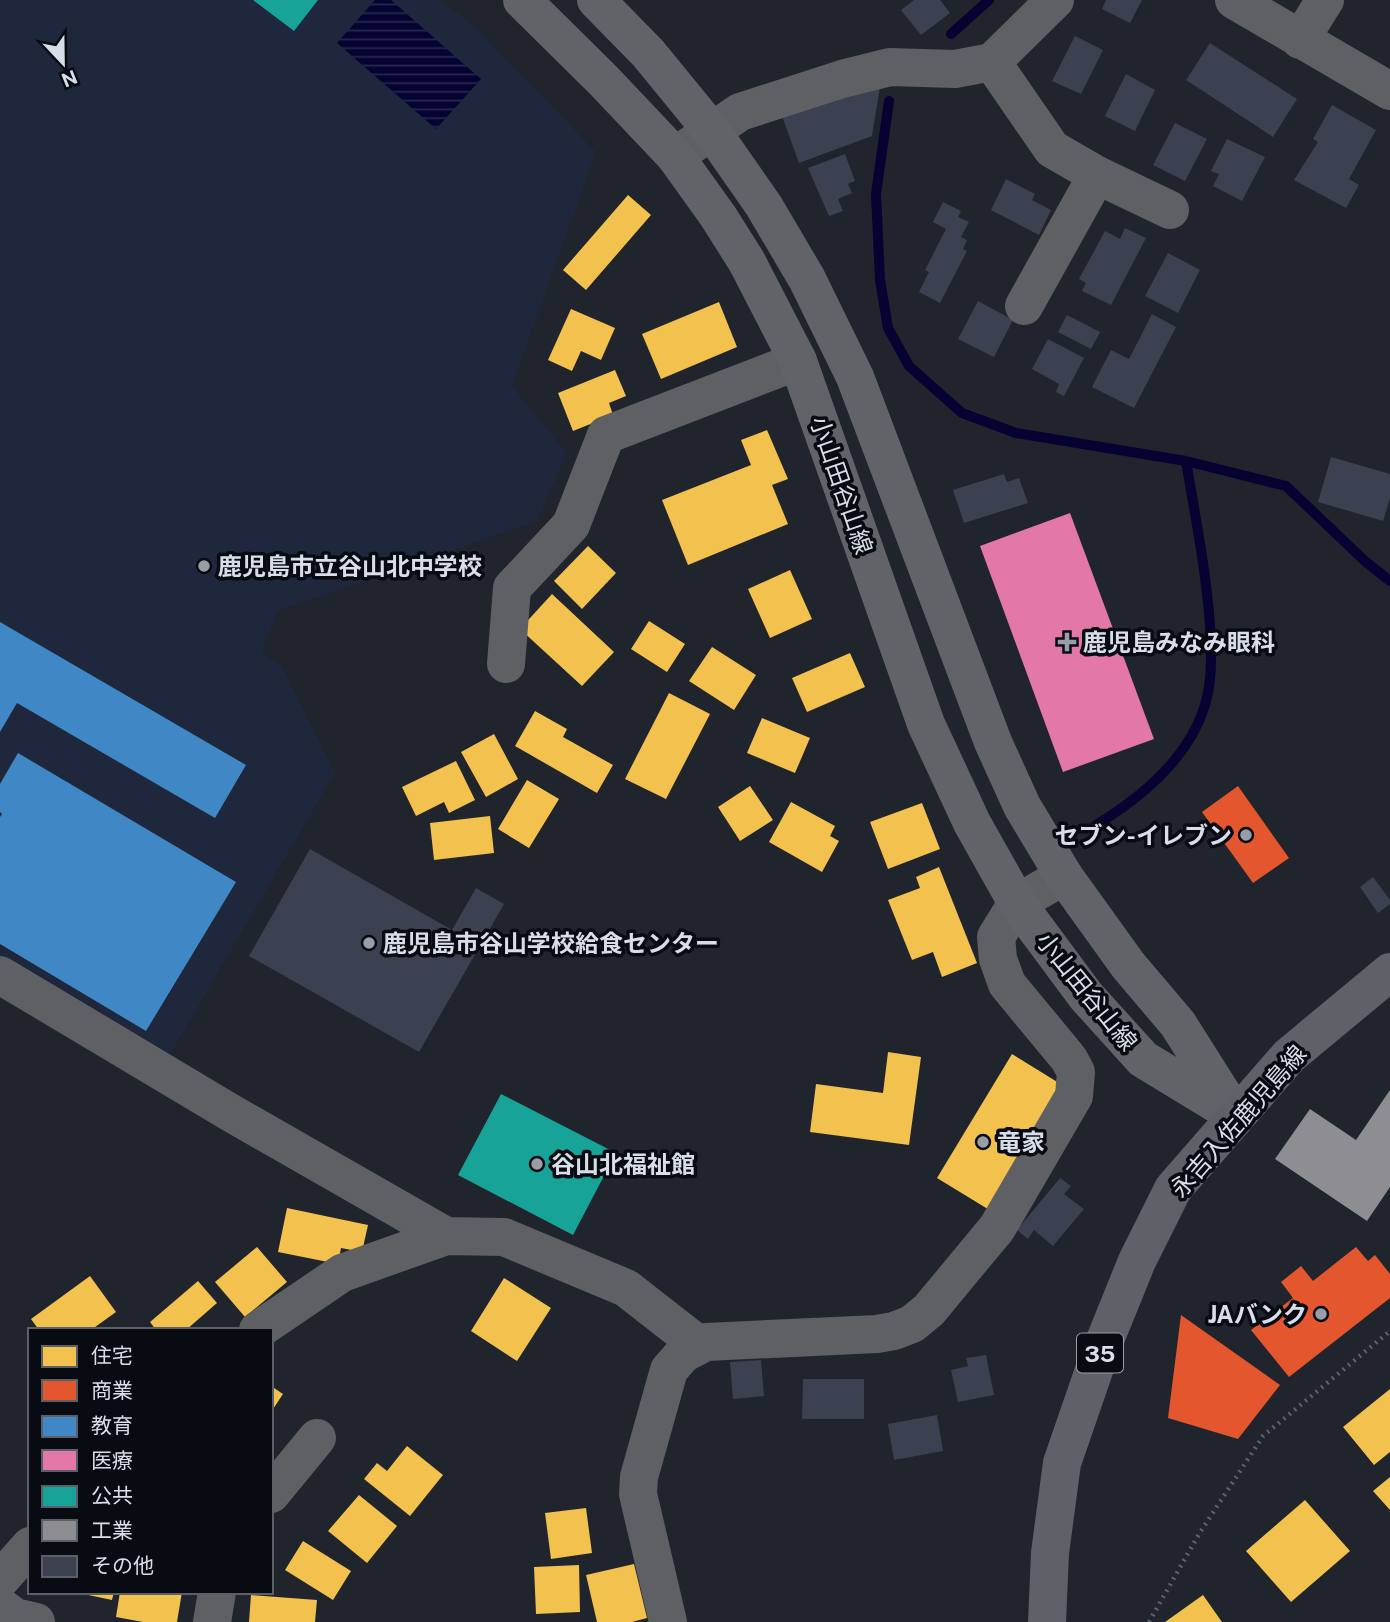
<svg xmlns="http://www.w3.org/2000/svg" width="1390" height="1622" font-family="'Public Sans','Noto Sans JP',sans-serif">
  <style>
    .built { fill: #1e273b }
    .water { fill: url(#water-rules) }
    .homes { fill: #f2c14e }
    .shops { fill: #e4572e }
    .schools { fill: #3f88c5 }
    .health { fill: #e377a8 }
    .public { fill: #17a398 }
    .industry { fill: #8d8d92 }
    .lines { fill: none; stroke-linecap: round; stroke-linejoin: round }
    .stream { stroke: #040331; stroke-width: 10 }
    .building { fill: #3b4151 }
    .path { stroke: #5f6166; stroke-width: 4.5; stroke-dasharray: 2 5; stroke-linecap: butt }
    .street { stroke: #5e6064; stroke-width: 38 }
    .secondary { stroke: #616368; stroke-width: 38 }
    .primary { stroke: #5f6168; stroke-width: 38 }
    .poi-dot { fill: #989da6; stroke: #080b12; stroke-width: 2.5 }
    .labels { text-anchor: middle; dominant-baseline: central; stroke-width: 7; stroke-linejoin: round; paint-order: stroke }
    .shield { fill: #080b12; stroke: #9a9fa8; stroke-width: 2 }
    .shield-label { font-size: 23px; font-weight: bold; fill: #d8dee8 }
    .street-label { font-size: 24px; fill: #d8dee8; stroke: #080b12 }
    .poi-label { font-size: 24px; font-weight: bold; fill: #d8dee8; stroke: #080b12; text-anchor: start }
  </style>
  <defs>
    <pattern id="water-rules" width="6" height="5" patternUnits="userSpaceOnUse" patternTransform="scale(1.75)"><rect width="6" height="5" fill="#040331"/><path d="M0 2.5h6" fill="none" stroke="#28274f"/></pattern>
  </defs>
  <rect width="100%" height="100%" fill="#20242c"/>
  <path class="built" d="M0,0h441l33,26 122,126 -84,234 55,67 -31,69 -258,89 -17,41 20,13 54,108 -167,285 -168,-95z"/>
  <path class="water" d="M375,0h16l90,79 -45,50 -99,-86z"/>
  <path class="homes" d="M628,195l23,20 -65,75 -23,-20z
    M719,302l18,45 -76,32 -19,-45z
    M571,309l44,19 -14,32 -20,-9 -9,20 -24,-11z
    M615,370l11,26 -17,7 4,12 -40,16 -15,-38z
    M767,430l21,49 -16,6 16,39 -100,41 -26,-65 89,-35 -10,-25z
    M588,546l28,27 -34,36 -28,-28z
    M790,570l22,49 -42,19 -22,-49z
    M552,594l62,58 -32,34 -62,-57z
    M649,621l36,23 -18,28 -36,-23z
    M712,647l44,28 -22,35 -45,-29z
    M850,653l15,34 -58,25 -15,-34z
    M669,693l41,21 -44,85 -41,-20z
    M535,711l32,18 -4,8 50,28 -16,28 -82,-47z
    M762,718l48,20 -15,35 -48,-20z
    M494,734l24,45 -32,18 -25,-45z
    M456,761l19,39 -26,13 -5,-11 -28,14 -14,-29z
    M527,780l32,19 -30,49 -31,-19z
    M750,786l23,34 -33,21 -22,-34z
    M791,802l44,24 -5,10 9,5 -17,31 -53,-30z
    M922,803l18,46 -52,20 -18,-47z
    M490,816l4,37 -60,7 -4,-37z
    M939,867l38,96 -35,14 -9,-25 -21,8 -24,-60 32,-12 -4,-11z
    M888,1052l33,5 -12,88 -99,-13 6,-48 67,9z
    M1012,1054l55,34 -76,123 -54,-33z
    M287,1208l81,17 -6,27 -21,-4 -3,16 -60,-12z
    M257,1247l30,35 -42,35 -30,-35z
    M90,1276l26,36 -25,18h-52l-8,-11z
    M504,1278l47,30 -34,53 -46,-30z
    M198,1281l19,22 -31,27h-30l-6,-8z
    M271,1386l12,8 -12,18z
    M1390,1389v63l-16,13 -31,-38z
    M407,1446l36,29 -33,41 -46,-37 13,-16 10,8z
    M1390,1477v33l-17,-19z
    M359,1495l38,31 -30,37 -39,-32z
    M1305,1500l45,51 -59,51 -45,-51z
    M586,1508l6,45 -41,6 -6,-46z
    M303,1541l48,30 -18,29 -48,-30z
    M634,1564l13,54 -15,4h-35l-11,-47z
    M579,1565l1,47 -44,2 -2,-47z
    M74,1592h40l-2,8z
    M120,1592h62l-5,30h-34l-27,-5z
    M251,1595l66,5 -2,22h-66z
    M1203,1595l19,27h-57z"/>
  <path class="shops" d="M1238,786l51,72 -36,25 -51,-71z
    M1356,1247l12,14 7,-6 15,19v24l-101,79 -38,-47 42,-32 -12,-16 20,-16 12,15z
    M1181,1315l99,70 -42,54 -70,-21z"/>
  <path class="schools" d="M0,622l246,143 -31,53 -198,-115 -17,29z
    M18,753l218,129 -90,149 -146,-87v-127l2,-3 -2,-2v-28z"/>
  <path class="health" d="M1070,513l84,226 -91,33 -83,-226z"/>
  <path class="public" d="M253,0h65l-24,31z
    M501,1094l115,59 -43,82 -115,-60z"/>
  <path class="industry" d="M1390,1090v97l-23,34 -92,-62 35,-50 46,31z"/>
  <g class="lines">
    <path class="stream" d="M951,34l38,-34
      M889,101l-13,93 4,86 8,48 21,38 53,47 54,20 170,28 100,25 80,76 24,19
      M1096,825c46,-28 93,-67 109,-120 8,-27 6,-52 5,-80 -4,-55 -15,-110 -24,-164"/>
  </g>
  <path class="building" d="M914,0h26l10,13 -29,22 -20,-25z
    M1106,0h36l-12,23 -28,-14z
    M1075,36l28,14 -22,44 -29,-13z
    M1210,43l87,56 -24,38 -87,-57z
    M1126,74l29,16 -20,41 -30,-15z
    M880,87l-8,49 -73,27 -17,-47z
    M1332,105l44,25 -27,49 10,6 -13,23 -52,-28 24,-38 -5,-3z
    M1175,123l32,16 -22,42 -32,-16z
    M1227,139l38,18 -23,44 -29,-15 6,-12 -8,-3z
    M845,154l10,27 -7,3 4,9 -14,6 5,12 -14,5 -21,-48z
    M1006,179l29,15 -3,6 19,10 -12,25 -48,-25z
    M943,202l18,9 -3,6 11,5 -8,15 6,3 -4,9 4,2 -27,52 -21,-11 10,-20 -4,-2 21,-41 -13,-7z
    M1125,228l21,10 -35,67 -29,-14 4,-8 -7,-4 26,-48 15,8z
    M1168,253l32,17 -22,43 -33,-17z
    M978,301l35,19 -19,37 -36,-18z
    M1152,314l24,13 -42,81 -42,-21 19,-37 18,9z
    M1067,315l33,17 -9,17 -33,-17z
    M1048,339l36,19 -20,38 -8,-4 3,-8 -27,-15z
    M1331,457l59,17v24l-7,23 -65,-19z
    M1004,474l3,8 12,-4 9,25 -64,20 -11,-33z
    M310,849l142,81 24,-42 28,16 -85,148 -170,-96z
    M1373,877l17,23v4l-12,9 -18,-26z
    M1060,1178l11,8 -7,8 20,15 -31,37 -19,-16 -6,9 -11,-9z
    M986,1355l8,40 -36,7 -7,-32 17,-4 -2,-8z
    M761,1360l3,36 -31,3 -3,-37z
    M803,1379h61v40h-62z
    M937,1415l6,36 -49,9 -6,-36z"/>
  <g class="lines">
    <path class="path" d="M1149,1622l50,-88 64,-98 127,-105"/>
    <path class="street" d="M1234,0l156,91
      M1300,40l25,-40
      M992,62l60,87 45,26 73,35
      M675,156l65,-44 102,-33 48,-12 65,2 37,-7 63,-62
      M1024,306l73,-131
      M506,664l6,-76 59,-63 35,-90 192,-74
      M0,975l231,138 215,123 58,1 122,51 73,57
      M258,1330l84,-57 104,-37
      M271,1494l46,-56
      M0,1580l30,-34
      M0,1606l15,11 21,5
      M212,1622l5,-30
      M668,1622l-30,-128 1,-17 30,-107 14,-16 23,-12 171,-8 17,-3 18,-7 17,-14 68,-82 77,-132 2,-24 -7,-13 -62,-75 -9,-25 -2,-22 21,-34 47,-27"/>
    <path class="secondary" d="M522,0l81,80 72,76 43,60 29,46 51,99 128,363 46,99 45,80 69,93 57,63 92,56
      M596,0l52,53 63,77 53,76 43,73 48,98 138,365 29,64 42,70 64,89 50,59 53,84"/>
    <path class="primary" d="M1047,1622l3,-69 12,-90 39,-113 36,-89 36,-72 116,-133 101,-84"/>
  </g>
  <g class="poi-dot">
    <circle cx="204" cy="566" r="7"/>
    <path d="M1063.5 631.5h7v7h7v7h-7v7h-7v-7h-7v-7h7z"/>
    <circle cx="1246" cy="835" r="7"/>
    <circle cx="369" cy="943" r="7"/>
    <circle cx="983" cy="1142" r="7"/>
    <circle cx="537" cy="1164" r="7"/>
    <circle cx="1321" cy="1314" r="7"/>
  </g>
  <g class="labels">
    <rect class="shield" x="1077" y="1333.5" width="46" height="39" rx="5"/>
    <g class="shield-label">
      <text x="1100" y="1353">35</text>
    </g>
    <g class="street-label">
      <text transform="translate(842 485) rotate(71)">小山田谷山線</text>
      <text transform="translate(1087 991) rotate(51)">小山田谷山線</text>
      <text transform="translate(1238 1121) rotate(-49)">永吉入佐鹿児島線</text>
    </g>
    <g class="poi-label">
      <text x="218" y="566">鹿児島市立谷山北中学校</text>
      <text x="1083" y="642">鹿児島みなみ眼科</text>
      <text x="1232" y="835" text-anchor="end">セブン-イレブン</text>
      <text x="383" y="943">鹿児島市谷山学校給食センター</text>
      <text x="997" y="1142">竜家</text>
      <text x="551" y="1164">谷山北福祉館</text>
      <text x="1307" y="1314" text-anchor="end">JAバンク</text>
    </g>
  </g>
  <rect x="28" y="1328" width="245" height="266" fill="#080b12" stroke="#5b5f68" stroke-width="2"/>
  <rect x="42" y="1346" width="35" height="21" fill="#f2c14e" stroke="#5b5f68" stroke-width="2"/>
  <text x="91" y="1363" font-size="21" fill="#d8dee8">住宅</text>
  <rect x="42" y="1380" width="35" height="21" fill="#e4572e" stroke="#5b5f68" stroke-width="2"/>
  <text x="91" y="1398" font-size="21" fill="#d8dee8">商業</text>
  <rect x="42" y="1416" width="35" height="21" fill="#3f88c5" stroke="#5b5f68" stroke-width="2"/>
  <text x="91" y="1433" font-size="21" fill="#d8dee8">教育</text>
  <rect x="42" y="1450" width="35" height="21" fill="#e377a8" stroke="#5b5f68" stroke-width="2"/>
  <text x="91" y="1468" font-size="21" fill="#d8dee8">医療</text>
  <rect x="42" y="1486" width="35" height="21" fill="#17a398" stroke="#5b5f68" stroke-width="2"/>
  <text x="91" y="1503" font-size="21" fill="#d8dee8">公共</text>
  <rect x="42" y="1520" width="35" height="21" fill="#8d8d92" stroke="#5b5f68" stroke-width="2"/>
  <text x="91" y="1538" font-size="21" fill="#d8dee8">工業</text>
  <rect x="42" y="1556" width="35" height="21" fill="#3b4151" stroke="#5b5f68" stroke-width="2"/>
  <text x="91" y="1573" font-size="21" fill="#d8dee8">その他</text>
  <g transform="translate(63 63) rotate(158)" stroke="#080b12" stroke-width="5" paint-order="stroke">
  <path d="M0-5L12 26L0 18L-12 26Z" fill="#d8dee8"/>
  <text y="-10" font-size="19" font-weight="bold" text-anchor="middle" fill="#d8dee8">N</text>
  </g>
</svg>
